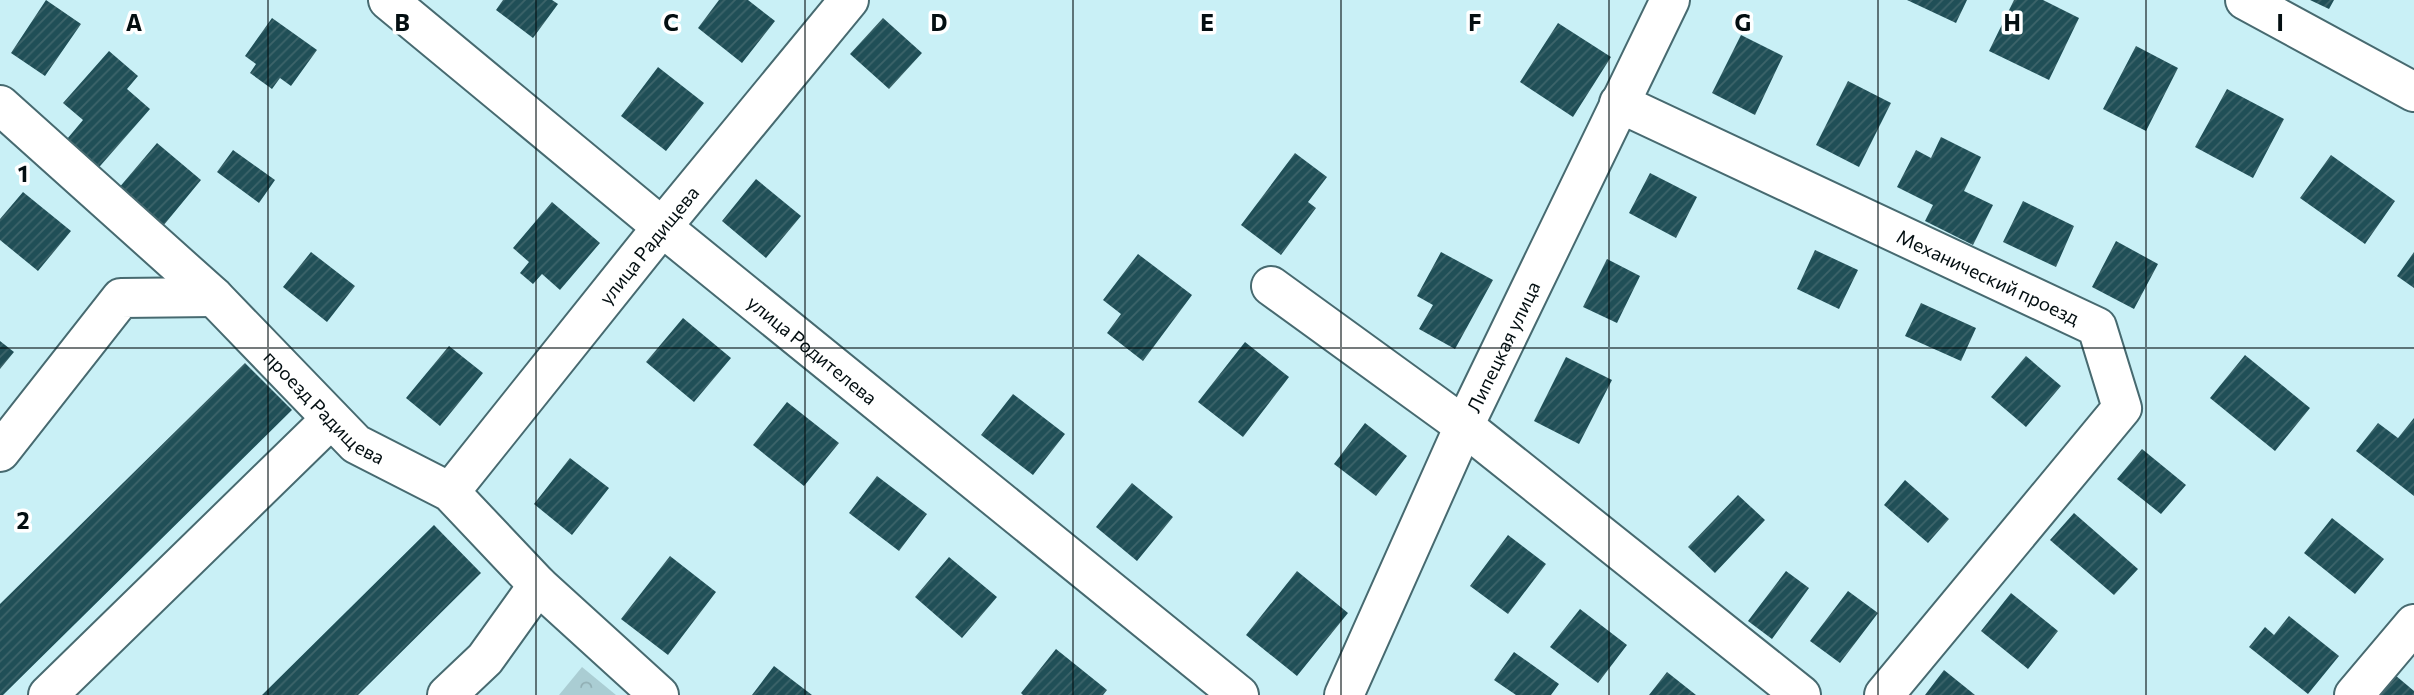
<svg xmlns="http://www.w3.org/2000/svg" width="2414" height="695" font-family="Commissioner,sans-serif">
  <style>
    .forest { fill: url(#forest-crowns) }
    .building { fill: url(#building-hatch) }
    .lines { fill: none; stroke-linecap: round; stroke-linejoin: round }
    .minor-casing { stroke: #476a70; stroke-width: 42 }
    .minor { stroke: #fff; stroke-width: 38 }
    .grid { fill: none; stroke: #030e11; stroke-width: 2; stroke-opacity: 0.55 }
    .labels { text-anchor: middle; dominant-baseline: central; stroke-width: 7; stroke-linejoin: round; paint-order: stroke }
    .street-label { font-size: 19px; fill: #030e11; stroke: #fff }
    .grid-label { font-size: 23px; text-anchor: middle; font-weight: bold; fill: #030e11; stroke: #fff; stroke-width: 7; stroke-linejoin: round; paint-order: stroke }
  </style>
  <defs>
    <pattern id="forest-crowns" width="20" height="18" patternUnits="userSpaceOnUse" patternTransform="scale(1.75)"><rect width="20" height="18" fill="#aacdd3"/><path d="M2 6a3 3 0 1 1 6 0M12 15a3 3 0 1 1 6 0" fill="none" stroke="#91afb4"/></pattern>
    <pattern id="building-hatch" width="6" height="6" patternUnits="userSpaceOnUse" patternTransform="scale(1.75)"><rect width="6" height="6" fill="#204f57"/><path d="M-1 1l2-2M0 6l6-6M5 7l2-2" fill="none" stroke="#3d646a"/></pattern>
  </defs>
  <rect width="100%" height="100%" fill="#c9f0f6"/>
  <path class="forest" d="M582,667l34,28h-57z"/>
  <path class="building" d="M46,0l35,24 -36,52 -34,-23z
    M503,0h49l6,4 -25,34 -37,-28z
    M719,0h29l27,21 -33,42 -44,-35z
    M1907,0h60l-11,23z
    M2014,0h29l36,18 -30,62 -60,-29z
    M2310,0h24l-5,9z
    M272,18l45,32 -26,36 -11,-8 -8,11 -22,-16 6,-9 -11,-8z
    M883,18l39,35 -33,36 -39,-35z
    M1558,23l53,34 -38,60 -53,-35z
    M1741,35l42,21 -28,59 -43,-22z
    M2136,46l42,22 -32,63 -43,-22z
    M109,51l29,25 -11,13 23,20 -56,64 -32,-28 21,-25 -20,-17z
    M658,67l46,36 -38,48 -45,-35z
    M1848,81l43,22 -32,64 -43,-22z
    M2227,89l57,30 -31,59 -58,-31z
    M1941,137l40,20 -17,34 29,14 -20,40 -48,-24 8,-16 -36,-18 19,-37 15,8z
    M157,143l44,37 -38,46 -45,-37z
    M233,150l42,30 -16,23 -42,-31z
    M1295,153l32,24 -19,25 8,6 -35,47 -40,-30z
    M2331,155l64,46 -30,43 -65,-46z
    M1650,173l47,24 -21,41 -47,-25z
    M756,179l45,37 -35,42 -44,-37z
    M23,192l48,39 -33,40 -38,-31v-21z
    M2023,201l51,25 -18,41 -53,-25z
    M552,202l48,41 -40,47 -18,-16 -9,10 -13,-11 9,-11 -16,-14z
    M2116,241l42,23 -24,45 -42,-22z
    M1815,250l43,20 -19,39 -42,-20z
    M311,252l44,34 -28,36 -44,-35z
    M1441,252l52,28 -38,69 -36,-20 14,-24 -16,-9z
    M2414,252v36l-17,-12z
    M1138,254l54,41 -49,66 -36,-28 14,-19 -18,-14z
    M1607,259l33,17 -23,47 -34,-16z
    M1921,303l55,25 -15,33 -56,-25z
    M683,318l48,40 -37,44 -48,-40z
    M0,341l14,11 -14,17z
    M1245,342l44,35 -46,60 -45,-35z
    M449,346l34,27 -43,53 -34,-28z
    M2245,355l65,53 -35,43 -65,-53z
    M2026,356l35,30 -35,41 -35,-30z
    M1566,357l46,23 -33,64 -45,-23z
    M245,363l47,47 -289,285h-3v-91z
    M1013,394l52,40 -32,41 -52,-40z
    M787,402l52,41 -35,43 -51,-41z
    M2414,418v78l-58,-45 22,-28 20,15z
    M1365,423l42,33 -31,40 -42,-32z
    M2142,449l44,36 -25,29 -44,-35z
    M570,458l39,30 -37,47 -38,-31z
    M877,476l50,38 -28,37 -50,-38z
    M1905,480l44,39 -21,24 -44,-38z
    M1132,483l41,34 -36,44 -41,-34z
    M1738,495l27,25 -50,53 -27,-26z
    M2074,513l64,56 -24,26 -64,-55z
    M2332,518l52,41 -29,35 -51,-41z
    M434,525l47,48 -123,122h-96z
    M1508,535l38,29 -38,50 -38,-28z
    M670,556l46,36 -48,63 -47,-36z
    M949,557l48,40 -35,41 -47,-41z
    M1297,571l51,42 -51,63 -51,-41z
    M1786,571l23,17 -37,51 -24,-18z
    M1848,591l30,22 -38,50 -30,-22z
    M2011,593l47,38 -30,38 -47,-38z
    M1580,609l47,36 -29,38 -48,-36z
    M2289,616l50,40 -31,38 -59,-47 16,-20 9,8z
    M1056,649l51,41 -4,5h-80l-2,-2z
    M1514,652l45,32 -8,11h-35l-22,-15z
    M774,666l38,29h-60z
    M1944,670l31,25h-50z
    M1667,672l29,23h-47z
    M2395,675l19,16v4h-36z"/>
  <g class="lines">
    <g class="minor-casing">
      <g id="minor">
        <path id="s1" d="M388,0l274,227 577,468"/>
        <path d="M2245,0l169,92"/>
        <path id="s2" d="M1619,103l478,224 25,81 -238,287"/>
        <path id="s3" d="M0,105l214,192 142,147 94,48 88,93 121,110"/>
        <path d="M1271,286l193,140 337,269"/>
        <path d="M0,452l121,-154 93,-1"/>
        <path id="s4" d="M450,492l212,-265 187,-227"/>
        <path d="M48,695l283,-276"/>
        <path d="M447,695l38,-36 53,-74"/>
        <path id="s5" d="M1344,695l120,-269 206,-426"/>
        <path d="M2354,695l60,-71"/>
      </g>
    </g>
    <use href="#minor" class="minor"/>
  </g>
  <path class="grid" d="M268,0v695M536,0v695M805,0v695M1073,0v695M1341,0v695M1609,0v695M1878,0v695M2146,0v695M0,348h2414"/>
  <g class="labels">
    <g class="street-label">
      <text stroke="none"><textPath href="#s4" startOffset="317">улица Радищева</textPath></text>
      <text stroke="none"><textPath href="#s2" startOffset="408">Механический проезд</textPath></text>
      <text stroke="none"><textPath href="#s5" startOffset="383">Липецкая улица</textPath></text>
      <text stroke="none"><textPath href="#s1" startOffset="550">улица Родителева</textPath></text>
      <text stroke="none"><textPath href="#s3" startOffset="444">проезд Радищева</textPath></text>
    </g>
  </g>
  <g class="grid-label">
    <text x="134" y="31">A</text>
    <text x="402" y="31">B</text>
    <text x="671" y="31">C</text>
    <text x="939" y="31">D</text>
    <text x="1207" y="31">E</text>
    <text x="1475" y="31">F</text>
    <text x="1743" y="31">G</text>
    <text x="2012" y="31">H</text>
    <text x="2280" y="31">I</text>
    <text x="23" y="182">1</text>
    <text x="23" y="529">2</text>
  </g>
</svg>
